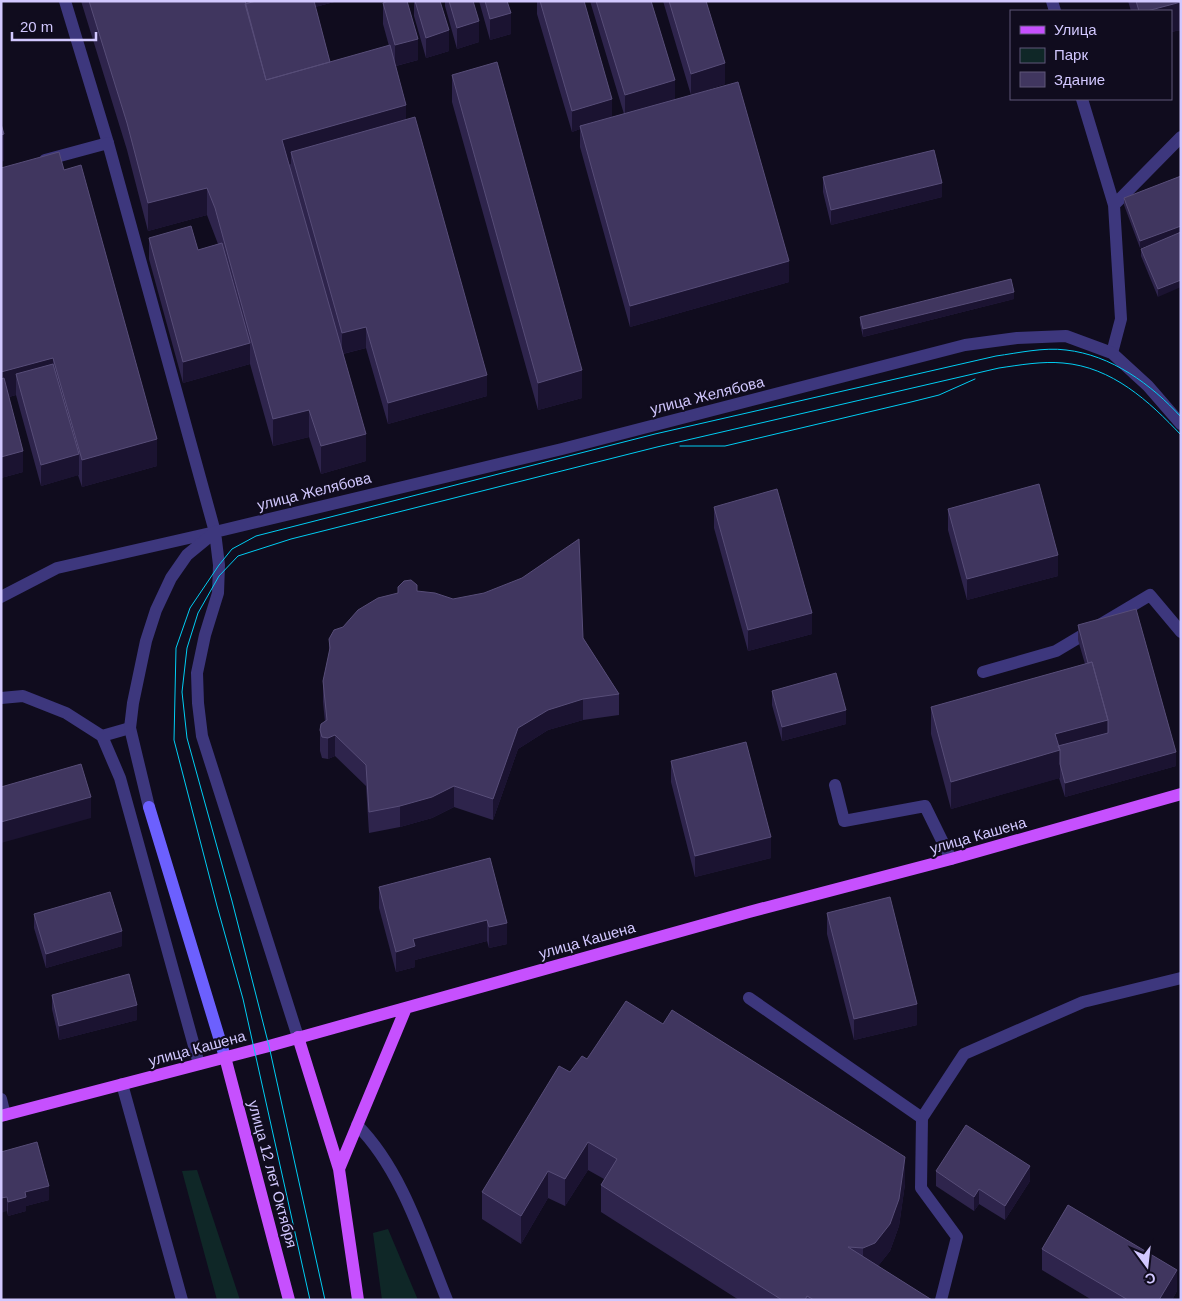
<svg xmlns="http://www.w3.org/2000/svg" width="1182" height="1301" font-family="Arial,sans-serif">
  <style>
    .green { fill: #0f2727 }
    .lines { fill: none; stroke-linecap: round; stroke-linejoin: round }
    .service { stroke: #3d377d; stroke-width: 12 }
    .minor { stroke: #3d377d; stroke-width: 12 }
    .tertiary { stroke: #3d377d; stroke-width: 12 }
    .secondary { stroke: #6c60fe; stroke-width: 12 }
    .primary { stroke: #c650fe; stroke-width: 12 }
    .tram { stroke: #01cdf2; stroke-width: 1 }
    .wall { fill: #2e244c }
    .shaded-wall { fill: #1b1331 }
    .building { fill: #40365f; stroke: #574d78 }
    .labels { text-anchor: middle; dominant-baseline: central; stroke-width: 4.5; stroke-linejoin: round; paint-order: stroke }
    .street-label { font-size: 15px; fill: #d2c8ff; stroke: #100c1e }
  </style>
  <rect width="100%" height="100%" fill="#100c1e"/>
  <path class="green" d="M197,1170l43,130h-23l-35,-129z
    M388,1229l30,71h-36l-9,-67z"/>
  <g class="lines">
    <path class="service" d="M65,1l43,142
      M1052,1l3,10
      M1082,99l32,106 7,114 -9,34
      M1114,205l67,-68
      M983,672l73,-21 94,-56 31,37
      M835,785l9,36 81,-15 26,53
      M749,998l173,120 -1,70 36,49 -16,63
      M122,1084l60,216
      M1,1099l4,16
      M922,1118l42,-64 119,-52 98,-24
      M357,1125c45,45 66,116 90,175"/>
    <path class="minor" d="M1,597l56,-29 158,-36 -107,-389 -63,17
      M1,698l22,-2 43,17 36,23 18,42 79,286
      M102,736l28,-8"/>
    <path class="tertiary" d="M215,532l4,33 -1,28 -13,42 -8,38 1,30 4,33 96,301
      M149,807l-19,-79 3,-25 13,-62 10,-31 15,-32 16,-23 28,-23 347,-83 403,-104 52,-7 49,-2 46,17 36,33 33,38"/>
    <path class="secondary" d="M149,807l76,250"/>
    <path class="primary" d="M298,1037l41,132 19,131
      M225,1057l64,243
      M1,1116l268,-70 480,-134 202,-53 230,-65
      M339,1169l67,-161"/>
    <path class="tram" d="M680,446h45l186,-44 28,-7 36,-16
      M310,1300l-67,-301 -26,-93 -43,-166 2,-92 14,-40 29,-43 13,-16 24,-13 399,-102 341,-78c22,-3 48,-9 70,-6 45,5 85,34 115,67
      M325,1300l-56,-254 -37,-145 -45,-163 -5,-46 5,-44 11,-35 21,-37 19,-20 53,-17 366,-92 342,-79c21,-3 43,-7 64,-5 49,4 86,38 118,72"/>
  </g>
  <path class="wall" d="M81,1h257l-23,6 15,55 59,-16 -6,-22v-21l35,57 -22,6 10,53 81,277 -99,28 -22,-76 -23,6 23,107 -45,13 -12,-37 -36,9 -23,-82 -67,19 -34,-124v-21l49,12 20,-6 -11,-29 -59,16 -21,-81z
    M414,1h26l9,50 -23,7 -12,-42z
    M445,1h28l6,41 -22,7 -12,-43z
    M479,1h28l4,33 -21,6z
    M537,1h47l28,116 12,-3 -34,-113h61l24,99 114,182 -159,45 -50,-180v-18l-8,3 -35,-118z
    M663,1h43l19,83 -34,11z
    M1128,1h53v29l-10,2v-21h-40z
    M452,75l130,323 -44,12 -86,-308z
    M1,168l63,2 93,296 -75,21 -4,-12 -37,11 -25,-91 -7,2 14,75 -22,6z
    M1181,176l-23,121 -17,-41v-7l26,-11 -27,10 -16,-43v-7z
    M823,177l119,20 -111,28 -8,-33z
    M1014,299l-151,38 -3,-13v-7z
    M714,507l98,127 -64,17 -34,-123z
    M948,509l110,67 -91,24 -19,-70z
    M417,591l166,47 36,56v21l-36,5 -35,10 -30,19 -25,71 -39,-13 -22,11 -32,9 -31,6 -3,-47 -31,-30 -7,3 -6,-1 -2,-7v-21l5,-8 -2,-20v-21l6,-26v-16l14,-12z
    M1078,625l98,141 -111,31 -6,-19 -108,31 -20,-75v-27l154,-43 -7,-24z
    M772,691l74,33 -64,17 -10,-36z
    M671,761l100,97 -76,19 -24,-95z
    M490,858l17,86 -18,4 -2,-7 -72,19v7l-19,5 -17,-64v-21z
    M827,913l90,112 -63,15 -27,-106z
    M34,914l88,32 -76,22 -12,-40z
    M52,995l85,25 -78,20 -7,-31z
    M587,1059l318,125 -6,42 -9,25 -12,15 54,34h-193l-138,-88v-27l3,-6 -16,-9 -23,36 -17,-8 -27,46 -39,-25v-27l88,-120z
    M1,1152l48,48 -23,6v5l-18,5 -1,-5z
    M936,1171l94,10 -25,39 -26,-16 -5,7 -38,-25z
    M1042,1249l135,42 -5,9h-80l-50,-30z"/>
  <path class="shaded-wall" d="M244,1h94l-89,23z
    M1181,2v28l-10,2v-21h-24z
    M511,13v21l-21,6v-21z
    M479,21v21l-22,7v-21z
    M449,30v21l-23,7v-20z
    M418,39v21l-23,6v-21z
    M725,63v21l-34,11v-21z
    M675,80v21l-50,15v-21z
    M612,99v21l-32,6v3l-8,3v-21z
    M406,105v27l-115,20v12l-9,3v-27z
    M4,134v27l-3,1v-27z
    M942,183v14l-111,28v-15z
    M207,188v27l-59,16v-28z
    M1181,226v7l-41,15v-7z
    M789,261v21l-159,45v-21z
    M1181,280v7l-23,10v-8z
    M1014,292v7l-151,38v-8z
    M366,327v21l-24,6v-21z
    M250,343v21l-67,19v-21z
    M53,358v27l-37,-11v21l-15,4v-27z
    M582,370v28l-44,12v-27z
    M487,375v21l-99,28v-21z
    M309,410v27l-36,9v-27z
    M366,434v27l-45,13v-28z
    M157,439v27l-75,21v-27z
    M23,451v21l-22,6v-21z
    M79,454v21l-38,11v-21z
    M1058,555v21l-91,24v-21z
    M812,613v21l-64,17v-21z
    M583,699v21l-35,10 -30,19 -25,71v-21l25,-71 30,-18z
    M846,710v14l-64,17v-14z
    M1108,720v27l-48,13v18l-109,31v-27l104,-48z
    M335,735v21l-7,3v-21z
    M1176,752v14l-111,31v-14z
    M454,786v21l-22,11 -32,9v-21z
    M91,797v21l-90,25v-21z
    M771,837v21l-76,19v-21z
    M487,920v21l-72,19v7l-19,5v-20l17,-13z
    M507,923v21l-18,4v-21z
    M122,931v15l-76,22v-14z
    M917,1004v21l-63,15v-21z
    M137,1005v15l-78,20v-14z
    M588,1142v28l-23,36v-27z
    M905,1157v27l-6,42 -9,25 -15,19 -12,5v-27z
    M1030,1166v15l-25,39v-14z
    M548,1171v27l-27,46v-28z
    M49,1186v14l-23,6v5l-18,5v-14l17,-10z
    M979,1189v15l-5,7v-14z
    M7,1197v14l-6,2v-15z
    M1177,1270v21l-5,9h-13z"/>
  <path class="building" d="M89,1h156l21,79 124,-35 16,60 -124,35 84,294 -45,12 -12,-36 -36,9 -58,-211 -8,-20 -59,15 -21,-80z
    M256,1h58l16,61 -64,18 -21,-76z
    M388,1h19l11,38 -23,6 -12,-42z
    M415,1h25l9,29 -23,8z
    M449,1h24l6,20 -22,7z
    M485,1h22l4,12 -21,6z
    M540,1h44l28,98 -40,12z
    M596,1h55l24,79 -50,15z
    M669,1h37l19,62 -34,11z
    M1136,1h45v1l-34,9h-8z
    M497,62l85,308 -44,13 -86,-308z
    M738,82l51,179 -159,45 -50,-180z
    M415,117l72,258 -99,28 -22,-76 -24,6 -51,-181z
    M1,124l3,10 -3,1z
    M934,150l8,33 -111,27 -8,-33z
    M59,152l5,18 17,-5 76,274 -75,21 -29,-102 -52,14v-204z
    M1181,176v50l-41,15 -16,-43z
    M191,226l7,24 24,-7 28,100 -67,19 -34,-124z
    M1181,232v48l-23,9 -17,-40z
    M1011,279l3,13 -151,37 -3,-12z
    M53,364l26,90 -38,11 -25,-91z
    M4,378l19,73 -22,6v-78z
    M1039,484l19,71 -91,24 -19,-70z
    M777,489l35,124 -64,17 -34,-123z
    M579,539l4,99 36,56 -36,5 -35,11 -30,18 -25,71 -39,-13 -22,11 -32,9 -31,6 -3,-47 -31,-30 -7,3 -6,-1 -2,-7 1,-6 6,-4 -4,-39 7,-33 -1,-9 5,-9 9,-3 15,-17 20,-12 20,-5v-6l6,-6 7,-1 6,5v6l18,2 18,6 31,-6 38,-15z
    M1136,609l40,143 -111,31 -5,-19v-14l-2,-4 50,-13v-13l-16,-58 -4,1 -10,-38z
    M1092,662l16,58 -53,14 5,16 -109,32 -20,-75z
    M836,673l10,37 -64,17 -10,-36z
    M746,742l25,95 -76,19 -24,-95z
    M81,764l10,33 -90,25v-35z
    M490,858l17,65 -18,4 -2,-7 -74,19 2,7 -19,6 -17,-65z
    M110,892l12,39 -76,23 -12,-40z
    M890,897l27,107 -63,15 -27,-106z
    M129,974l8,31 -78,21 -7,-31z
    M626,1001l37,23 9,-14 233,147 -6,42 -9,25 -15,19 -12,5 -15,-1 84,53h-118l-7,-4 -2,4h-23l-181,-115 16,-26 -29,-17 -23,37 -17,-8 -27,45 -39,-24 77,-126 11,6 12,-16 5,3z
    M966,1125l64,41 -25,40 -26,-17 -5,8 -38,-26z
    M37,1142l12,44 -24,6 1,5 -18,5 -1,-5 -6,1v-46z
    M1068,1205l109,65 -18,30h-31l-86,-51z"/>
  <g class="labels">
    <g class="street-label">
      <text transform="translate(707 395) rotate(-14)">улица Желябова</text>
      <text transform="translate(314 491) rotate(-14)">улица Желябова</text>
      <text transform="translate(978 835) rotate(-16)">улица Кашена</text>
      <text transform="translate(587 940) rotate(-16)">улица Кашена</text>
      <text transform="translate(197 1048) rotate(-15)">улица Кашена</text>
      <text transform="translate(273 1174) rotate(75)">улица 12 лет Октября</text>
    </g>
  </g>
  <rect width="1182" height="1301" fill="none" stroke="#d2c8ff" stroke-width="5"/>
  <rect x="1010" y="10" width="162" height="90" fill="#100c1e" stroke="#5e5778"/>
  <rect x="1020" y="26" width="25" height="8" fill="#c650fe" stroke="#5e5778"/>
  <text x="1054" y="35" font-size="15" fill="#d2c8ff">Улица</text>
  <rect x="1020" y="48" width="25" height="15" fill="#0f2727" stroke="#5e5778"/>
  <text x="1054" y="60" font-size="15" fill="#d2c8ff">Парк</text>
  <rect x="1020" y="72" width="25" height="15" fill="#40365f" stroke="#5e5778"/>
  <text x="1054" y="85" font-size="15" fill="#d2c8ff">Здание</text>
  <g transform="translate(1147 1266) rotate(165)" stroke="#100c1e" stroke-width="4" paint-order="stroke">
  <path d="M0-4L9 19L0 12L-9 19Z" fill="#d2c8ff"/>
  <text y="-8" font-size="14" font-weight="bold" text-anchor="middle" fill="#d2c8ff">С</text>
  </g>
  <path d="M12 32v8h84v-8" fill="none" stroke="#d2c8ff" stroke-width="2.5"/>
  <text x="20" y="32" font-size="15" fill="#d2c8ff" stroke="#100c1e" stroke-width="4" paint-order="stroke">20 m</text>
</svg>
